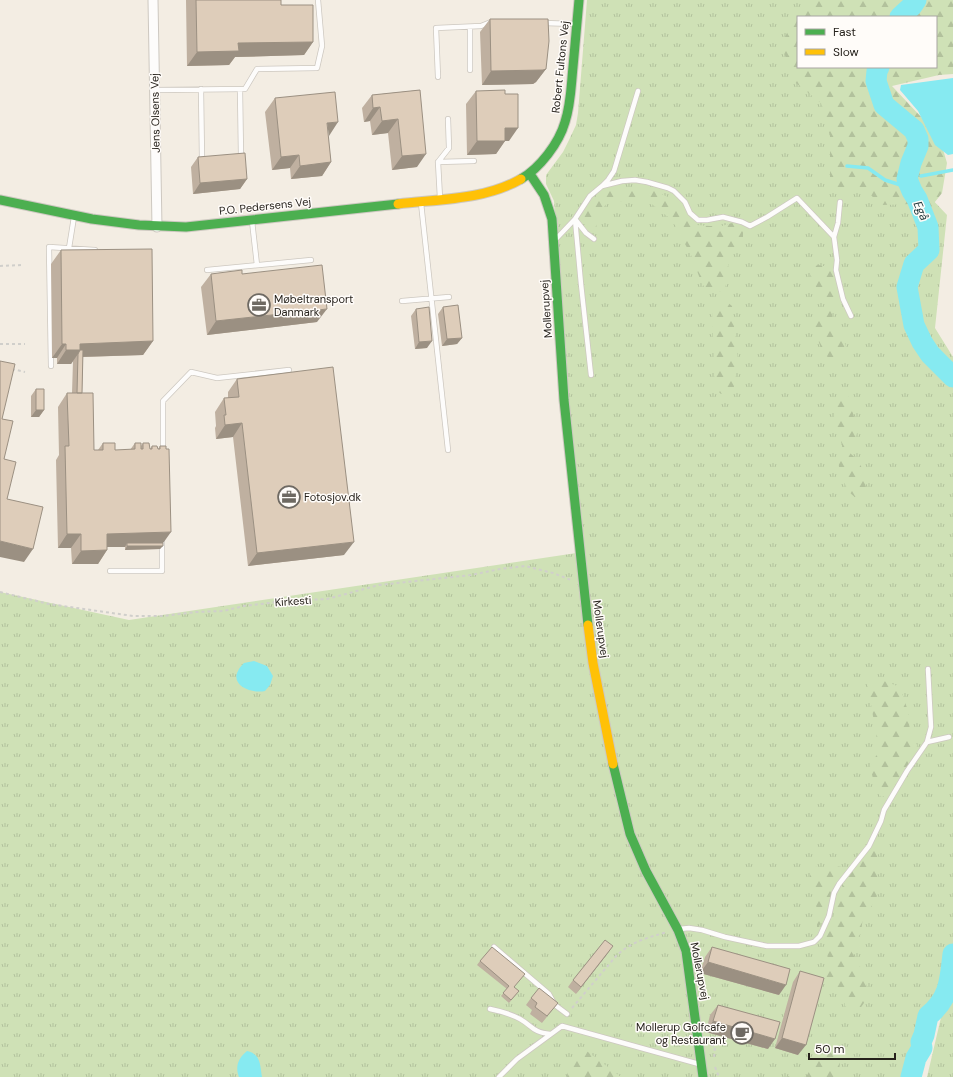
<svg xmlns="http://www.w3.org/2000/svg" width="953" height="1077" font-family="'DM Sans',sans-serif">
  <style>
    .grass { fill: url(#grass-tufts) }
    .forest { fill: url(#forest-firs); fill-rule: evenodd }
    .water { fill: #86eaf1 }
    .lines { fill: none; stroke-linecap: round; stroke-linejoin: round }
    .stream { stroke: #86eaf1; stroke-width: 3.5 }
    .river { stroke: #86eaf1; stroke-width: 21 }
    .lane-casing { stroke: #cdc8c0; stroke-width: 6 }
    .street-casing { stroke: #cdc8c0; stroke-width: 11 }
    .fast-casing { stroke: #cdc8c0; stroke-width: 11 }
    .slow-casing { stroke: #cdc8c0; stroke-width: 11 }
    .path { stroke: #d0cfcb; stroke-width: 2; stroke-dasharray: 3 3; stroke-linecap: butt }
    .lane { stroke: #fdfcfb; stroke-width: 4.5 }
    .street { stroke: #fdfcfb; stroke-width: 9 }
    .fast { stroke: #4caf50; stroke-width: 9 }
    .slow { stroke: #ffc107; stroke-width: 9 }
    .wall { fill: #bfb0a0 }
    .shaded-wall { fill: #9b9082 }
    .building { fill: #decdba; stroke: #9b9082 }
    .labels { text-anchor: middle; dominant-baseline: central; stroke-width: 3; stroke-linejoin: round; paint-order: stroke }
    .street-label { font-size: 11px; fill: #26221c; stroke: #fffcf9 }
    .poi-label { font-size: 11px; fill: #26221c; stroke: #fffcf9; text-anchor: start }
    .water-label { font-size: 12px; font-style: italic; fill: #1e3639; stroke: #fffcf9 }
  </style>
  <defs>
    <pattern id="grass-tufts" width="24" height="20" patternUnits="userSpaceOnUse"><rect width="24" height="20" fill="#cfe1b6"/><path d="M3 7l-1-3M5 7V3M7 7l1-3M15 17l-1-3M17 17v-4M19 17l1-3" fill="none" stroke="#b2c19c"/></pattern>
    <pattern id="forest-firs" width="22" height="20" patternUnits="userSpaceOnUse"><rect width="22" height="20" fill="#cfe1b6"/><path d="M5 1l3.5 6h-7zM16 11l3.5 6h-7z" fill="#b2c19c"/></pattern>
  </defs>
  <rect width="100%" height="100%" fill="#f3ede3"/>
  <path class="grass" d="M587,0h228l-17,17v50h9l140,148 -12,113 18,29v597l-4,28 4,-13v108h-26l20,-85 -12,18 -7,6 -4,19 -3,7 1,6 -6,10 -5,19h-911v-485l129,28 454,-68 -13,-125 -16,-226 -8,-17v-9l17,-23 6,-12 7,-15 2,-12z"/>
  <path class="forest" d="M807,0h146v74l-14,1 -47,11 47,50 8,27 -5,30 -11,14 -21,-3 -28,1 -17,-15h-18l-17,-5v-49l-9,-33 -29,-23 -2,-14 -6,-13 -2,-10 12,-24 13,-16zM798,17h138v50h-138z
    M621,187l30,2 29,14 16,22c8,0 16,2 23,1 12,0 11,-8 24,2v15l-15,12c1,13 0,24 -4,36l-15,1 -7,-8 -11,-29 -19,-35 -24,-19h-23l-17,1 -11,13 -1,18 -15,-14 8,-14 12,-12z
    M818,265l17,3v14l4,18c-15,20 -2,23 5,41 2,5 3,11 4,16l-12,5 -13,-8 -11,-32 11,-11 5,-12 -8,-4 -10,-20v-8z
    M716,301h10l6,5 6,56 -5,30 -12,2 -6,-6 -3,-79z
    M845,393l6,6v8l7,23 -8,23c3,3 7,6 9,9 6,11 9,27 5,38l-7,-1 -8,-7 -9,-18 -2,-14 5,-11 -9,-33v-17z
    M874,677l26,10 8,24 2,21 7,13 -1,7 -27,43 -8,2 -6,-10 -5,-21 9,-15 -12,-70z
    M873,849l6,1 -3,11 3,28 -4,13 -12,14 -2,17 -11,16 17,30 -1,21 -9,13 -12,-7 -1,-15 -10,-2 -9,-12 4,-11 -5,-31 12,-24 2,-11 8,-21z
    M810,866l7,1 6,4 10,-5 9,1 2,4 -11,18 -8,26 -8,15v-21l-7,-24z
    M823,1042c2,0 6,1 9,2 12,7 8,23 5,33h-50l9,-4 10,4 4,-7 5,-18z
    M580,1046l41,31h-54l1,-13z"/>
  <path class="water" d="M953,78v76l-5,1 -13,-10 -17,-34 -18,-21 1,-5z
    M254,661l13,5 6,10 -3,9 -5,6c-12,3 -35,-5 -27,-20 1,-3 4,-6 6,-8 3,-1 7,-1 10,-2z
    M247,1051c14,3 13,14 15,26h-23c-4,-10 -1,-19 8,-26z"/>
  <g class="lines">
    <path class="stream" d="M847,166l21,2 17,12 25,8
      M921,176l32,-6"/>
    <path class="river" d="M900,17l12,-11 4,-6
      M879,67l-2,4 -1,10 8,24 30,25 4,9v7l-7,17 -4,16 5,12 5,8 11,28 1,23 -15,14 -7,23 7,38 8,17 8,12 23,23
      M911,1077l5,-19 6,-10 -1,-6 3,-7 4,-19c22,-18 22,-36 25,-62"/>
    <g class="lane-casing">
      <path id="lane" d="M543,23l32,1
        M470,27v43
        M438,77l-2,-49 45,-2 10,-4
        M201,89l1,71
        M240,89l1,68
        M154,90l91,-1 12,-20 60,-1 5,-22 -4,-46
        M438,162l11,-14 -1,-29
        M603,185l5,-5 6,-9 24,-80
        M440,198l-2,-36 36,-1
        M840,202l-2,21 -4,14 3,23 -1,10 7,29 8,17
        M421,203l27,247
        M252,221l5,44
        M556,239l19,-20 11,14 8,6
        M69,248l5,-31
        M207,270l104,-10
        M402,301l47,-4
        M51,366l-2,-119 46,3
        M591,375l-10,-91 -6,-65 15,-23 12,-10 20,-5 13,-1 12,2 21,6 6,3 11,11 5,11 8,7h9l16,-3 19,5 8,4 17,-9 30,-19 37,39
        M163,452v-51l28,-29 26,6 72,-8
        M110,571h52v-30
        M927,742l22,-5
        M679,929l10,-1 13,2 23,7 42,9h32l15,-4 6,-6 9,-20 5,-23 5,-9 30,-38 12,-25 3,-11 23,-39 20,-29 4,-15 -3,-58
        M494,947l55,47 6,11 12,9
        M490,1009c10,2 21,5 30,10 14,8 12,13 30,15
        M499,1077l18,-18 45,-33 137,38"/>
    </g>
    <g class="street-casing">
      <path id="street" d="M153,0l4,227"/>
    </g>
    <g class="fast-casing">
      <path id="fast" d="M530,174l14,21 8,24 12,181 24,225
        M521,179c19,-11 38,-36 44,-57 6,-18 6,-36 8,-55 2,-22 4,-45 6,-67
        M0,200l92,19 47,6 47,2 212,-23
        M613,764l17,70 16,37 32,59 8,21 17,126"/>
    </g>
    <g class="slow-casing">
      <path id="slow" d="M398,204c42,-5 86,-4 123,-25
        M588,625l5,38 20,101"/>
    </g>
    <path class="path" d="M0,266l23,-1
      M0,344h25
      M12,369l13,3
      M0,592l49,12 84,12h30l33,-4 27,-1 21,-5 42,-5 41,-2 52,-14 92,-10 29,-6 25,-3 28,7 18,7
      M572,1008l45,-53c16,-14 30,-17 50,-23
      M711,1045l4,1 -1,13
      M715,1067l4,10"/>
    <use href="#lane" class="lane"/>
    <use href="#street" class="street"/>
    <use href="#fast" class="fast"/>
    <use href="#slow" class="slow"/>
  </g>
  <path class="wall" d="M186,0h95v5l32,37 -9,13 -69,2 -6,8 -42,1z
    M490,19l56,50 -10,13 -3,2 -51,1 -2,-53z
    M420,90l-3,77 -25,3 -4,-37 -16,2 -2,-14 -6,1 -2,-14 10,-13z
    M476,91l29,3 4,47h-4l-9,13 -29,1 -1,-51z
    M275,98l53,38 3,26 -9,14 -31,3 -1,-11 -18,2 -7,-58z
    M198,157l49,22 -7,10 -47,5 -2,-27z
    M61,250l92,91 -10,14 -60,2 -1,36 12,57h4l5,-7 12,7h15l5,-7 6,3 2,-3 7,6 2,-3 6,3 2,-3 3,98 -3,5 -35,1v-3h-18v3l-9,14h-26l-1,-16h-13l-2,-88 3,-5 -1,-48 9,-14h5l1,-32 -2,3h-14v-6h-5l-1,-94z
    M211,274h31l75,48 -110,13 -6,-48z
    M443,307l19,31 -5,6 -15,2 -4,-32z
    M416,309l11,39 -12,1 -4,-33z
    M237,379l107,176 -96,11 -15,-129 -17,2 -1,-11 1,-2 -1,-14 9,-14h4v-6z
    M36,389l8,21 -5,7h-8v-21z
    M712,947l67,48 -79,-22 5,-16z
    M608,953l-32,41 -8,-7 5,-7z
    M480,961l39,30 -10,12 -8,-7 6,-7 -30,-24z
    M800,971l-2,84 -23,-7 18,-66z
    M531,998l27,5 -16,20 -12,-9 2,-4 -6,-5z
    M718,1005l50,44 -62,-17 4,-17z"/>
  <path class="shaded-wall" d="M313,42l-9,13 -69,2 -6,8 -42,1 10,-14 41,-9z
    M546,69l-10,13 -3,2 -51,1 9,-14z
    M380,107l-10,14 -6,1 9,-14z
    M398,119l-10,14 -16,2 10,-14z
    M338,122l-9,14 -2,-13z
    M505,128h13l-9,13h-4l-9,13 -29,1 10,-14z
    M426,154l-9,13 -25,3 10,-14z
    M299,155l-9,13 -18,2 9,-13z
    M331,162l-9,14 -31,3 9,-13z
    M247,179l-7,10 -47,5 7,-11z
    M327,309l-10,13 -110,13 9,-14z
    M462,338l-5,6 -15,2 5,-7z
    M153,341l-10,14 -65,2v-3l-7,10h-14l9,-14 14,-6z
    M432,341l-5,7 -12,1 4,-7z
    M62,344h4l-9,14h-5z
    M36,410h8l-5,7h-8z
    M242,423l-9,14 -17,2 9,-14z
    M171,532l-10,14h2l-3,3 -35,1 2,-4v-3l-2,4h-28l10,-13z
    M67,534h14l-10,14h-13z
    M0,541l33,8 -9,13 -24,-5z
    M354,542l-10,13 -96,11 9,-13z
    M107,550l-9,14h-26l9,-13z
    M613,946l-5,7 -32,41 5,-7z
    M708,962l78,23 -7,10 -79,-22z
    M713,1021l62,18 -7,10 -62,-17z
    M782,1038l24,7 -8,10 -23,-7z"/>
  <path class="building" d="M196,0h85v5h32v37l-75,1 1,8 -42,1z
    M490,19h58l1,22 -3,28 -3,1 -52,1z
    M420,90l6,64 -24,2 -4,-37 -16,2 -2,-14 -7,1 -1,-13z
    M505,90v4h13v34h-13v13h-28l-1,-50z
    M335,92l3,30 -11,1 4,39 -31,4 -1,-11 -18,2 -6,-59z
    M245,153l2,26 -47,4 -2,-26z
    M152,249l1,92 -73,3v6h-14v-6h-4l-1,-94z
    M322,265l5,44 -111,12 -5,-47 31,-4v4z
    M458,305l4,33 -15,1 -4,-32z
    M429,307l3,34 -13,1 -3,-33z
    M80,350h3l-1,43h-5l1,-39z
    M0,361l15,3 -13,55 11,2 -9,38 12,3 -9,37 36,8 -10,42 -33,-8z
    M333,367l21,175 -97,11 -15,-130 -17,2 -1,-10h2l-2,-17 15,-1 -2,-18z
    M36,389h8v21h-8z
    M67,393h26l1,57h9v-7h12v7l20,-1v-6h6v6h2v-6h6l1,6h2v-3h5l1,3h2v-3h6v3h3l2,83 -64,2v16l-26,1v-17h-14l-2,-88h4z
    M127,543h36v3h-36z
    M605,940l8,6 -32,41 -8,-7z
    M492,947l33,27 -11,13 5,4 -8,9 -8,-7 6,-7 -29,-25z
    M712,947l78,22 -4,16 -78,-23z
    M800,971l24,7 -18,67 -24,-7z
    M539,988l19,15 -11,13 -12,-9 2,-4 -6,-5z
    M718,1005l62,17 -5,17 -62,-18z"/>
  <defs>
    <g id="office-ring" transform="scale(1.15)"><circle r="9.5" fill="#fffcf9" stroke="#6e6962" stroke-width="1.5"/><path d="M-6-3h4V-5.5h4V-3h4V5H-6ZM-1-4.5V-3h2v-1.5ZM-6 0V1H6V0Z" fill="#6e6962"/></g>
    <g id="cafe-ring" transform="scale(1.15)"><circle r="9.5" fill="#fffcf9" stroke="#6e6962" stroke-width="1.5"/><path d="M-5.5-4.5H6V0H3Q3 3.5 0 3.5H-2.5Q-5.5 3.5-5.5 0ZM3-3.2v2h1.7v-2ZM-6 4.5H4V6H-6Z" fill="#6e6962"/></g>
  </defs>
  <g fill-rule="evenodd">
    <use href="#office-ring" x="259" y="305"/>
    <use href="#office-ring" x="289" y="497"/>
    <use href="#cafe-ring" x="742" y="1033"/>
  </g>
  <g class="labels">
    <g class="street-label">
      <text transform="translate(560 67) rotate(-84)">Robert Fultons Vej</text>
      <text transform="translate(155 113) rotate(-91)">Jens Olsens Vej</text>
      <text transform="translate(265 206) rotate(-6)">P.O. Pedersens Vej</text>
      <text transform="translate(546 309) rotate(-94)">Mollerupvej</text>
      <text transform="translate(293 601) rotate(-4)">Kirkesti</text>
      <text transform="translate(601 629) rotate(82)">Mollerupvej</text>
      <text transform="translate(700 971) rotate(79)">Mollerupvej</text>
    </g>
    <g class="poi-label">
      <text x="274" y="299">Møbeltransport<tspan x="274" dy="13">Danmark</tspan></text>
      <text x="304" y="497">Fotosjov.dk</text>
      <text x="726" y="1027" text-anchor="end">Mollerup Golfcafe<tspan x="726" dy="13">og Restaurant</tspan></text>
    </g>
    <g class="water-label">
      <text transform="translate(921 211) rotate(66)">Egå</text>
    </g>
  </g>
  <rect x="797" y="16" width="140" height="52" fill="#fffcf9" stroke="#a8a5a1"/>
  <rect x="805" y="29" width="20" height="6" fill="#4caf50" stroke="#a8a5a1"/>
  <text x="833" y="36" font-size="12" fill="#26221c">Fast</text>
  <rect x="805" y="49" width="20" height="6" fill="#ffc107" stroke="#a8a5a1"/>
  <text x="833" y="56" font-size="12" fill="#26221c">Slow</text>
  <path d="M809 1053v6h86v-6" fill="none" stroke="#26221c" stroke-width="2"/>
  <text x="815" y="1053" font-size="12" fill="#26221c" stroke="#fffcf9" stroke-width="3" paint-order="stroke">50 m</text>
</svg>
